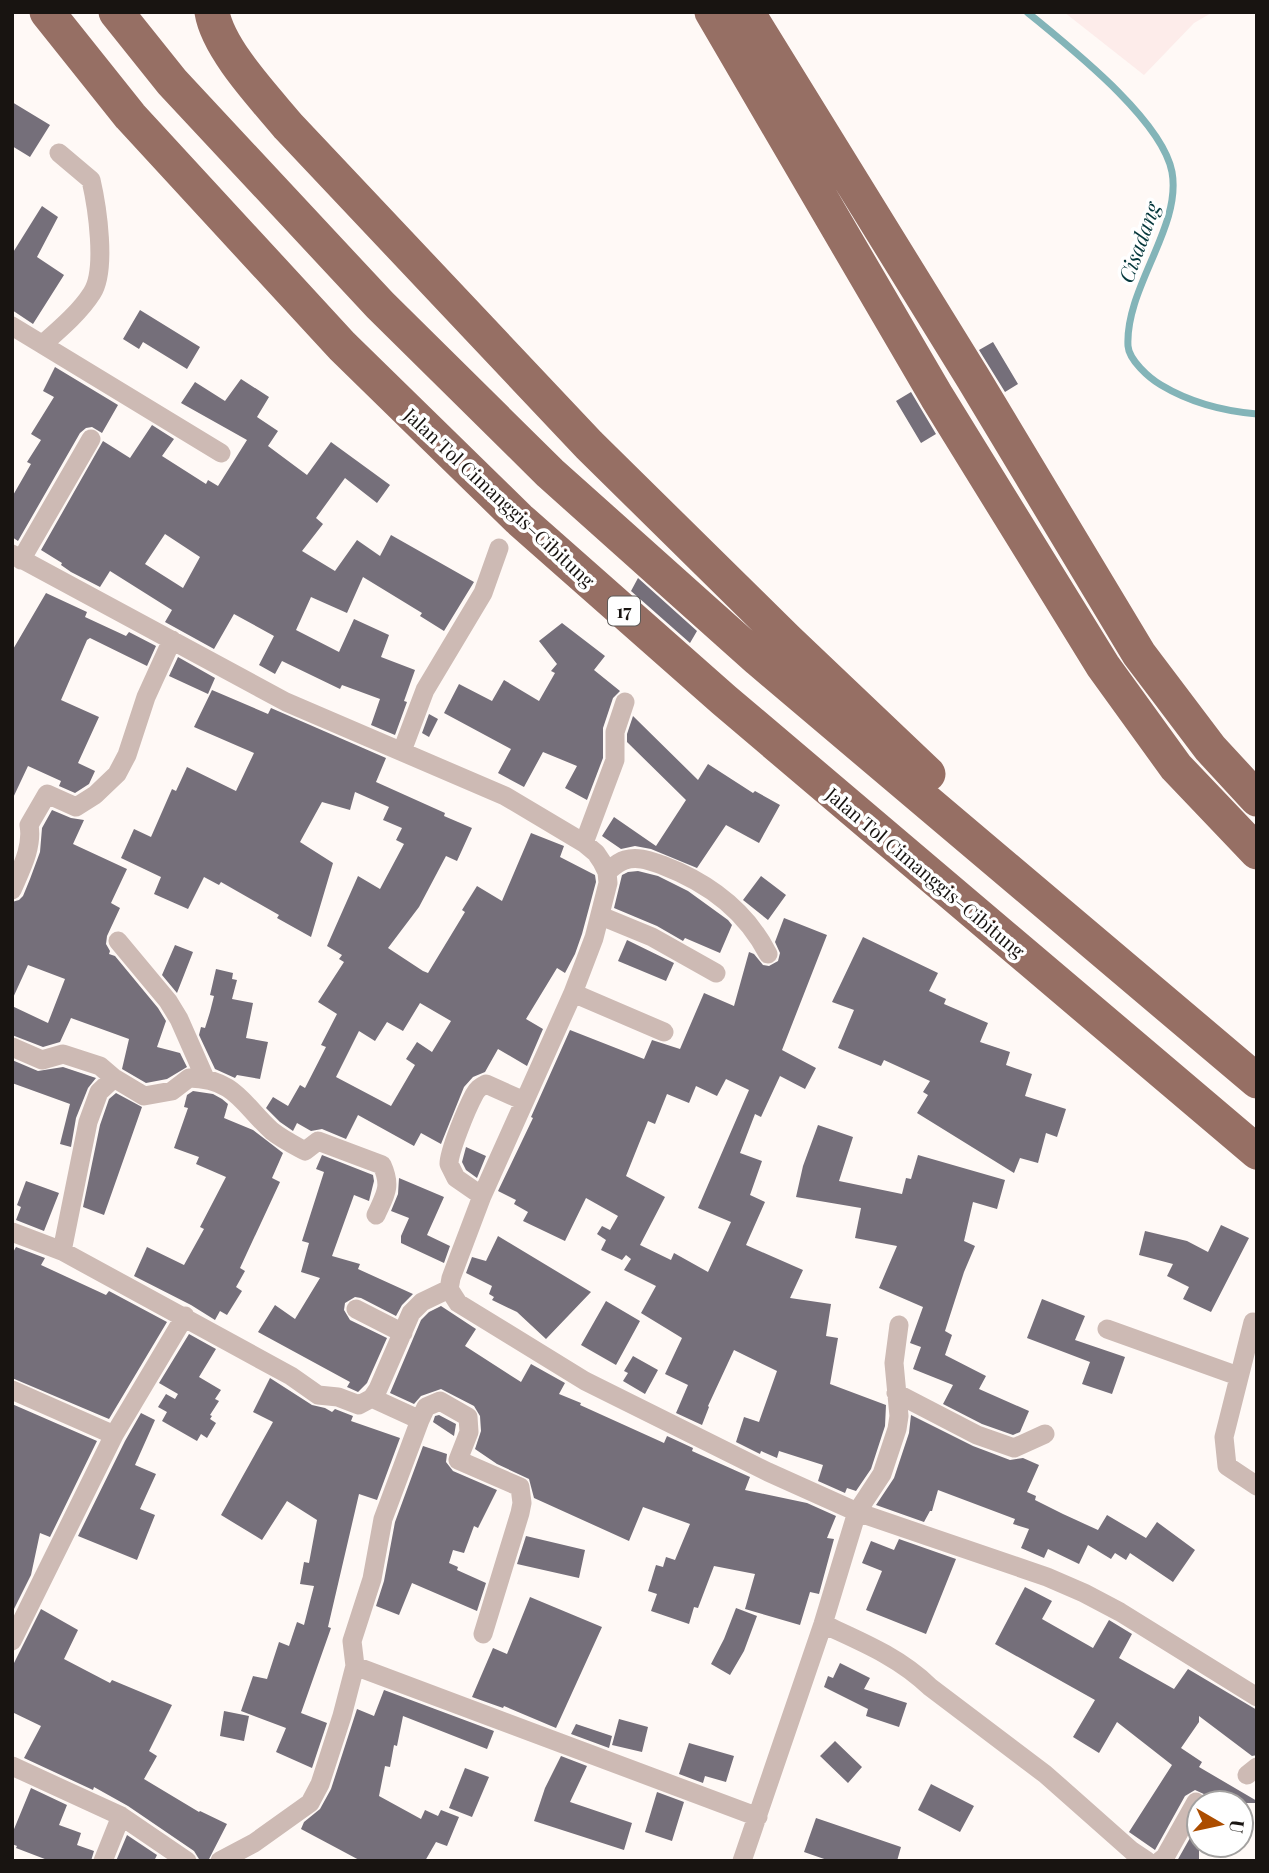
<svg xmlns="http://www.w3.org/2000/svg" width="1269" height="1873" font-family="'Playfair Display',serif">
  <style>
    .industrial { fill: #fdecea }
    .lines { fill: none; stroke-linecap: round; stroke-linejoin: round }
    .stream { stroke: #83b4b8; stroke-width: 7 }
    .building { fill: #756f7a; fill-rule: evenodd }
    .street { stroke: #cdbab4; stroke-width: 19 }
    .highway { stroke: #966f64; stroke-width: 35 }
    .labels { text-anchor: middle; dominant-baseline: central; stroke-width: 7; stroke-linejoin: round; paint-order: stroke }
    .shield { fill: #fff; stroke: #5d5a58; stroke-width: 2 }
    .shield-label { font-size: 18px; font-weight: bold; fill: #181411 }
    .street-label { font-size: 19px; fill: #181411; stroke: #fff }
    .water-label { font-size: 21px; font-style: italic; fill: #06383c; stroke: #fff }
  </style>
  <rect width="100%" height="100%" fill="#fff9f6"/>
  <path class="industrial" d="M1064,12h149l-19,11 -50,52z"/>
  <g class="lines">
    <path class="stream" d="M1027,12c41,34 135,107 145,160 10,55 -47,116 -44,174 1,14 21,32 33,39 30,18 61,26 96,29"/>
  </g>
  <path class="building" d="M12,102l38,23 -20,32 -18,-11z
    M42,206l16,11 -21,40 27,18 -31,49 -21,-14v-56z
    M140,310l60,37 -13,22 -44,-27 -4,7 -16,-10z
    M993,342l25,42 -13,8 -26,-42z
    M55,367l63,38 -16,28 -10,-6 -6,1 -6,5 -62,108 -6,-4v-40l19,-33 -4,-2 14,-22 -10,-6 23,-37 -11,-6z
    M241,379l28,18 -12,20 21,14 -10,15 39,29 24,-33 59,43 -13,18 -32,-25 -29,40 7,6 -21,27 33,20 22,-31 23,16 11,-21 83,47 -30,49 -24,-15 2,-3 -59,-36 -16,36 -36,-16 -15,33 43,22 15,-33 35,16 -8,22 34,13 -11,31 3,1 -12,33 -24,-10 9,-26 -38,-14 -2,4 -58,-28 -7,13 -16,-9 15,-29 -40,-22 -20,35 -49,-27 7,-12 -62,-39 -10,16 -29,-15 -10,-7 1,-2 -21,-13 62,-109 27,17 22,-33 22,14 -12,17 44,28 2,-4 10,6 29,-46 -66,-37 14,-21 30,19zM165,534l35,23 -17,31 -38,-24z
    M911,392l25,42 -15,9 -25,-42z
    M638,578l59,53 -7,12 -59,-52z
    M46,593l41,19 -2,5 41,19 3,-4 27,14 -9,20 -57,-28 -3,2 -26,60 38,17 -21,46 17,8 -6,13 -14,9 -16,-7 2,-5 -33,-15 -16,34v-149z
    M562,623l43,33 -11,14 26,21 -7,7 -10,30v30l-16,42 -22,-12 12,-22 -34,-14 -19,35 -26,-14 13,-24 -67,-36 15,-29 33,17 12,-21 35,21 16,-28 -4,-2 6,-7 -18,-23z
    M178,657l37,21 -7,16 -39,-18z
    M212,690l56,24 3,-6 115,50 -10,24 69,31 -1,3 28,12 -15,33 -11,-5 -27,51 -31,41 35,23 5,2 37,-61 -3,-2 15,-24 25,15 29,-68 33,13 -4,11 35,18 1,7 -14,52 -7,20 -10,19 -8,-5 -31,51 17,10 -16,37 -29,-17 -13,23 -12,5 -9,10 -23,57 -20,-11 -7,13 -56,-31 -12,24 -24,-10 -11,2 -14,-8 -4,8 -13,-9 -14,-14 7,-11 15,9 12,-21 5,3 21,-41 -5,-2 16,-31 -19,-12 26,-40 -5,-3 3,-4 -15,-9 31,-70 22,13 24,-45 -8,-4 6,-12 -19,-8 6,-13 -34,-15 -5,18 -28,-8 -22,40 33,21 -22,74 -34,-19 2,-3 -58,-33 -2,3 -15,-8 -16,32 -34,-15 7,-17 -40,-19 13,-29 17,8 21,-48 4,2 11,-24 49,24 18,-38 -60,-26zM420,1003l31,18 -19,31 -15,-10 -11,17 9,6 -24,41 -55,-29 23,-46 16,10 12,-19 16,9z
    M429,714l9,5 -9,18 -7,-4z
    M633,716l65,64 10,-16 45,29 2,-2 25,14 -21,38 -33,-18 -29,43 -46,-19 -16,-3 -14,3 -19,-13 12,-19 42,29 30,-46 -59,-58v-8z
    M52,810l19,8 13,2 -11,24 54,25 -16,34 9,5 -13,28 -1,8 4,7 -1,3 6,2 43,52 8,13 -9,26 23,6 7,14 -20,12 -21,4 -24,-14 7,-30 -58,-21 -11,24 -17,5 -31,-12v-29l36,17 17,-44 -37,-14 -16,35v-98l7,-2 4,-4 7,-17 10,-27 2,-24z
    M638,871l20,5 30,15 40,29 4,5 -12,28 -35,-15 -2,3 -26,-15 -43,-18 8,-33 6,-3z
    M761,876l25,19 -18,25 -25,-20z
    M784,918l43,17 -45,115 34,18 -11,21 -25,-13 -19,41 -6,-3 -15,39 22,8 -12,34 15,7 -19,43 57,25 -13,28 41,6 -5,32 12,2 -8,46 56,21 -1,21 -14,43 -15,22 -9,-3 -2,5 -27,-12 5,-16 -44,-14 -2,7 -16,-7 -1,3 -24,-12 8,-25 15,5 18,-51 -43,-21 -26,56 1,1 -7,18 -26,-12 12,-28 -23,-11 17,-36 -41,-25 15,-27 -32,-16 7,-11 -5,-4 -4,5 -21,-10 5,-10 -9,-6 5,-8 8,4 8,-14 -32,-18 -21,43 -42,-20 5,-9 -14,-8 2,-4 -18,-9 35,-73 -2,-1 39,-87 74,29 8,-19 28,9 24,-56 30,13 15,-54 5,2 9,11 6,1 9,-5 2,-8 -5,-11zM726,1079l23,11 -51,118 33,14 -23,50 -34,-19 -3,7 -31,-15 25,-48 -39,-21 22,-55 7,3 12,-30 22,9 7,-17 21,10z
    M863,937l75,36 -9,18 17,8 -2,5 44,19 -8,19 30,10 -4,13 26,9 -7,22 41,13 -9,28 -11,-4 -8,30 -18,-5 -6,15 -97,-60 11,-18 -5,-3 7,-11 -46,-21 -3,6 -43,-18 16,-38 -22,-8z
    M627,940l47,23 -8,18 -48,-20z
    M175,945l18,7 -16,41 -15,-18z
    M216,969l17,4 -1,6 5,1 -5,19 21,4 -7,35 22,4 -8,37 -23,-4 -2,3 -20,-9 -16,-34 2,-8 4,1 5,-16 4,-16 -4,-1z
    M12,1060l26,11 25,-4 33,11 -8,10 -12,30 -5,29 -11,-3 10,-40 -58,-21z
    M193,1091l20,3 9,5 6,5 -4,14 29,12 30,23 -11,25 8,4 -40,86 5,3 -9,16 6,4 -15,24 -7,-4 -5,9 -24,-15 -57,-29 13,-29 37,18 20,-36 -4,-2 26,-50 -30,-13 3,-7 -25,-9 14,-40 -4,-1 3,-12z
    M116,1093l26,14 -38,108 -21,-8 17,-82 9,-26z
    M818,1125l35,12 -14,44 63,13 4,-16 5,1 7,-24 87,25 -8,29 -24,-7 -9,39 11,5 -11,26 -19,59 7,4 -7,20 41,21 -7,13 50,22 -9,21 -7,3 -31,-11 -39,-20 10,-19 -40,-16 8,-22 -11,-4 13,-36 -44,-19 18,-42 -42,-8 6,-30 -65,-11 7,-31z
    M466,1147l20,9 -9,22 -11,-8 -4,-8z
    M322,1155l51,20 1,6 -5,20 -15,-6 -22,61 28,8 -2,5 55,25 -11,11 -6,11 -35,-18 -6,-1 -10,6 -1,7 6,10 37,18 -20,45 -9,9 -11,-5 3,-5 -92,-50 17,-27 20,14 25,-41 -19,-6 8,-29 -7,-2 22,-69 -8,-3z
    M399,1178l45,19 -17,38 23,11 -6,17 -43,-20v-7l8,-18 -18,-7 7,-17z
    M26,1181l33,12 -15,38 -28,-11 5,-13 -4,-2z
    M1221,1225l28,13 -38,74 -28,-13 6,-12 -22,-11 6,-12 -34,-9 6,-24 42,10 21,11z
    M498,1236l93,56 -45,47 -29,-27 -25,-12 2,-3 -5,-3 3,-8 -26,-13 6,-16 14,4z
    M16,1247l29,11 -4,7 65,30 3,-4 58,31 -58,97 -97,-41v-124z
    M1042,1299l43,17 -10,24 50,17 -13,37 -30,-10 8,-22 -63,-24z
    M606,1301l34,20 -24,44 -35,-20z
    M441,1306l35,23 -11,17 56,36 10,-18 34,19 -6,11 22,9 -1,2 84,38 3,-7 26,12 -1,3 58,26 -5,13 62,13 29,13 -9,22 7,1 -15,55 -9,-2 -10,33 -55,-16 10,-35 -41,-8 -16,42 -4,-1 -5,17 -38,-13 6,-17 -9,-3 8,-26 7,2 3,-10 9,3 15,-36 -47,-17 -14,34 -95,-43 -5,-19 -32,-15 -22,-15 6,-18 -1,-15 -6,-10 -33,-17 -20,7 -7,8 -24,-11 31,-73 8,-8z
    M189,1334l27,15 -17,28 22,13 -6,9 4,2 -9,14 2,1 -2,3 6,4 -9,15 -6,-4 -4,7 -35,-20 5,-9 -9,-5 8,-13 9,5 3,-5 -19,-11z
    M633,1356l25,14 -13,24 -22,-13 5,-8 -4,-2z
    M270,1378l42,27 13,3 7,4 3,-3 18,7 -2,5 49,17 -23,62 -18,-6 -31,133 3,1 -30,85 26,10 -15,45 -36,-16 10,-24 -45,-17 12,-35 14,3 12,-37 10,4 8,-24 7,3 10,-39 -14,-2 4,-22 5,1 8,-43 -30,-19 -25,39 -41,-25 52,-93 -20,-10z
    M12,1404l85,37 -47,96 -10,-4 -9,42 -19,38z
    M141,1413l14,7 -20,45 21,9 -16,35 15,6 -18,45 -59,-24 47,-95z
    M439,1415l17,9 -2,12 -21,-14 2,-6z
    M911,1415l62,31 37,14 13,-2 16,7 -12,27 9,4 -1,4 28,14 35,16 9,-15 39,23 11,-16 38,28 -22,32 -43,-29 -4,7 -11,-7 -4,6 -23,-14 -9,19 -31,-15 -4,9 -23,-10 8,-19 -16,-5 2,-5 -77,-29 -6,21h-2l-6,11 -48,-17 18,-27 15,-45z
    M423,1446l24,8 -1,8 7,9 44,19 -19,38 -4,-2 -10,27 -11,-3 -4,13 9,4 -1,3 29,13 -9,28 -65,-28 -13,32 -23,-9 8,-25 11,-59z
    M526,1536l59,14 -6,28 -62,-14z
    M899,1539l57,20 -30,75 -60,-24 16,-39 -20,-8 9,-22 23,9z
    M1025,1587l27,14 -10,18 51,29 16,-28 23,14 -13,24 55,31 14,-20 69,41v45l-5,1 -53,-40v6l-18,26 21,14 -3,5 58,34v2h-49l-2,-8 -11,-5 -10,6 -30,54 -26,-18 43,-67 -55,-43 -18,31 -26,-16 22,-37 -100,-56z
    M530,1597l72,30 -46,101 -52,-22 -1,2 -31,-11 21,-49 14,6z
    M736,1608l21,8 -13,35 -14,24 -19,-11 13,-25z
    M41,1609l37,21 -14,29 46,24 2,-3 60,25 -23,46 8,5 -13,23 55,33 1,-1 27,13 -19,37 -9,-2 -5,-8 -66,-45 -34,-19 -1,3 -69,-32 17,-32 -29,-14v-45z
    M840,1663l30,15 -6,11 43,14 -8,24 -33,-11 2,-7 -44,-22 4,-11 5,2z
    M384,1690l110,41 -7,18 -84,-33 -6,30 -3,-1 -4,22 -5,-1 -6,30 42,23 4,-9 13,6 3,-6 18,7 -12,29 -11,-4 -11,19h-64l-60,-32 3,-7 16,-13 11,-20 26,-80 17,7z
    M224,1711l25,5 -5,25 -24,-5z
    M619,1719l29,8 -6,25 -30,-7z
    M576,1724l36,12 -3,12 -38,-14z
    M835,1741l27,26 -14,16 -28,-27z
    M689,1743l45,13 -8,26 -21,-6 -2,7 -24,-9z
    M561,1756l26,10 -17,36 62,21 -8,27 -90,-29 11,-33z
    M465,1768l24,9 -17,40 -23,-9z
    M931,1784l43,22 -14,26 -42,-22z
    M31,1788l36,17 -8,20 22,8 -4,12 17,6 -3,10h-41l-34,-13 1,-2 -5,-2v-10z
    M657,1792l27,10 -12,39 -27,-9z
    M816,1818l85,29 -4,14h-67l-26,-9z
    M1199,1822v39h-22z
    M127,1835l30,20 -3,6h-38z"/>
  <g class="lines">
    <path class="street" d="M12,326l209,127
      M43,344c17,-15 37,-32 49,-51 15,-23 5,-87 -1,-113l-32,-27
      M12,554l274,148 219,94 79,47 12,10 6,9 5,10 1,11 -14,55 -21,55 -91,203 -31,82 -2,11 9,14 127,78 183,91 89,40 190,65 37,16 36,19 137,85
      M21,560l70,-121
      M402,751l23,-61 58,-97 16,-45
      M584,843l31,-83v-28l10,-30
      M607,872c6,-5 11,-10 18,-12 13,-4 25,1 37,5 45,17 84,46 106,89
      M12,890c9,-21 21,-43 17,-65l18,-31 29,13 19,-12 22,-21 10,-19 19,-58 26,-57
      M601,916l51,21 64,36
      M118,941l50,60 11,18 26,59
      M573,993l91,39
      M12,1047l30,13 21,-6 37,12 14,12
      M482,1196l-26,-18 -7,-14c0,-13 18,-56 25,-69 3,-6 6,-8 12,-11l38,17
      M12,1232l50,19 229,125 27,19 20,2 21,8 13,-7 6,-9 33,-76 11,-11 27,-13
      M62,1251l26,-129 11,-30 15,-14 30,18 28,-5 17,-13c47,1 53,26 83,53 10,8 22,14 33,20l13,-10 64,24c10,22 3,30 -6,50
      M356,1309l47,24
      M1253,1322l-29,115 3,29 30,20
      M1107,1329l131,47
      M12,1390l102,45
      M896,1393l81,42 37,13 31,-14
      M372,1398l48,22 6,-13 14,-6 28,16 1,15 -11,28 62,27 2,16 -2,10 -37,121
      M823,1624c39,18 76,33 107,63l115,87 87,77 15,10
      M12,1641l102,-206 71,-119
      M355,1666l403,151
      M12,1766l109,50 66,45
      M1247,1775l10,-8
      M103,1861l18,-45
      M220,1861l34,-18 56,-40 10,-19 22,-68 13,-50 -3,-25 20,-62 11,-60 37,-99
      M742,1861l81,-237 34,-112 25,-38 15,-45 2,-13 -5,-53 5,-38
      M1160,1861l5,-4 31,-55"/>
    <path class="highway" d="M47,12l83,104 212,230 177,173 205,181 533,452
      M116,12l56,70 208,223 170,168 208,186 499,422
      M212,12c6,37 52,85 76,114l301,319 198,195 141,134
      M712,12l225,385 166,269 73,101 81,85
      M747,12l226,366 166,276 71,94 47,51"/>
  </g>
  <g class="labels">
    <rect class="shield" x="608" y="596.5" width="32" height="29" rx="5"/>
    <g class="shield-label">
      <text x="624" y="611">17</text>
    </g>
    <g class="street-label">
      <text transform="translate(500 497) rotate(43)">Jalan Tol Cimanggis–Cibitung</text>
      <text transform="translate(926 872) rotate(40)">Jalan Tol Cimanggis–Cibitung</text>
    </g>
    <g class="water-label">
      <text transform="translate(1138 242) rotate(-70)">Cisadang</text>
    </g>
  </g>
  <rect width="1269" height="1873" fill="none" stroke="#181411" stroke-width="28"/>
  <g transform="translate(1220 1824) rotate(99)"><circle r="33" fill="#ffffff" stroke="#a3a1a0" stroke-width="2"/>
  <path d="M0-5L12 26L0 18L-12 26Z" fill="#ac4d00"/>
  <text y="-10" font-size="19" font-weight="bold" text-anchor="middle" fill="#181411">U</text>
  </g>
</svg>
